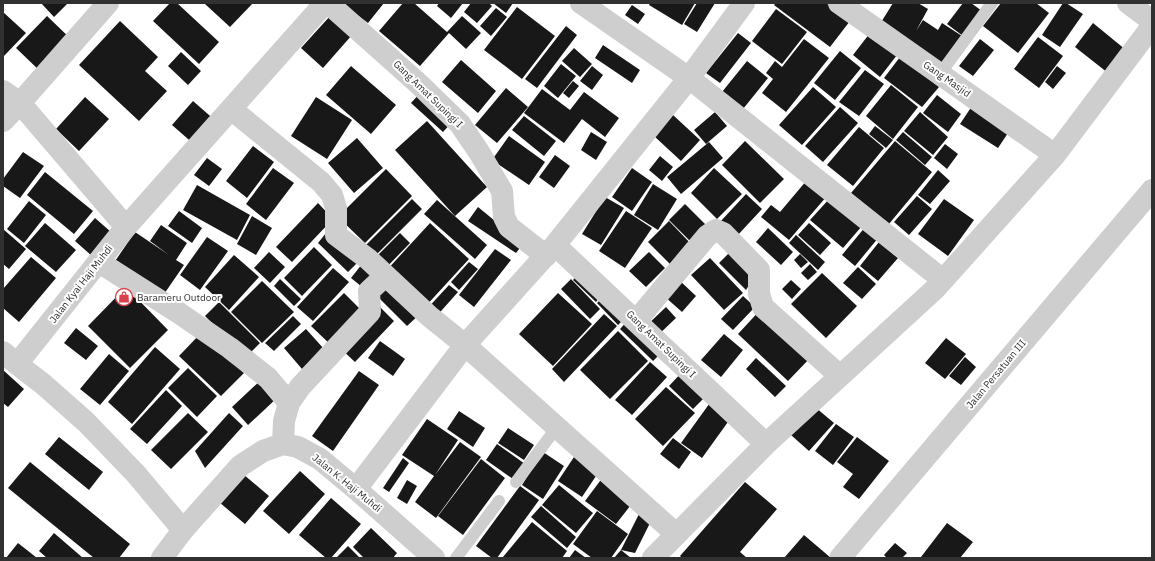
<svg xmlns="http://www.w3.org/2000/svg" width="1155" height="561" font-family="'IBM Plex Sans',sans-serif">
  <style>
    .building { fill: #181818 }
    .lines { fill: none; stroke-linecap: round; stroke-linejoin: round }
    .service { stroke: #cecece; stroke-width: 12 }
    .minor { stroke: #cecece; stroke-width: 22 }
    .tertiary { stroke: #cecece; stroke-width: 22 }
    .labels { text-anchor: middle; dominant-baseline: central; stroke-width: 4; stroke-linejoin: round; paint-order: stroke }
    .street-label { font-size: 10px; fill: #313131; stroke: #fff }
    .poi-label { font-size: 10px; fill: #313131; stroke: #fff; text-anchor: start }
  </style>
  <rect width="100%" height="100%" fill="#fff"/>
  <path class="building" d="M41,3h27l-14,14z
    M170,3h7l42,39 -20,22 -46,-43z
    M207,3h46l-23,24 -25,-23z
    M341,3h43l-16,20z
    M403,3h11l33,29 15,-16 19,17 -15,16 -17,-16 -29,33 -41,-35z
    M439,3h24l-12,15 -14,-12z
    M471,3h18l3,3 -15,17 -13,-11z
    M493,3h20l-7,10z
    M650,3h45l-13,22 -33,-20z
    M697,3h18l-18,29 -13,-8z
    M776,3h50l24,18 -20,26 -56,-42z
    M893,3h25l10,6 -12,22 7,-11 15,10 4,-7 20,13 -18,29 -64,-41z
    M963,3h8l11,8 -19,25 -16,-12z
    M1001,3h35l13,10 -31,40 -35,-27z
    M1063,3h3l17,11 -23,33 -18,-12z
    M632,5l13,9 -7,10 -13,-9z
    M517,7l38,29 -33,43 -38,-29z
    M496,8l11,9 -16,19 -11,-10z
    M776,9l31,23 -25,32 -30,-23z
    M3,12l23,21 -23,24z
    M331,15l21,20 -29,33 -22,-20z
    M47,16l26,25 -31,32 -26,-25z
    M120,21l38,36 -13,14 22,20 -28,30 -60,-56z
    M1093,23l33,27 -18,23 -33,-26z
    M566,26l11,9 -40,53 -12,-9z
    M738,33l13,10 -31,40 -14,-10z
    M870,33l27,22 -17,22 -27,-22z
    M1038,37l25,19 -24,32 -25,-19z
    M804,39l25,19 -43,54 -24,-19 11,-14 -7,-6 9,-12 7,6z
    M980,39l14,11 -21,26 -14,-10z
    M603,45l37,25 -8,13 -37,-25z
    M574,48l18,16 -12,13 -18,-16z
    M840,51l21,17 -26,32 -21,-17z
    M181,52l20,19 -13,14 -20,-19z
    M900,57l39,30 -17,20 -38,-29z
    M461,60l35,31 -18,22 -36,-31z
    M747,61l21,17 -25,31 -21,-17z
    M561,64l15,12 -18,22 -14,-12z
    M351,66l45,39 -25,29 -45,-39z
    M592,66l11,9 -11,15 -12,-9z
    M1057,66l9,7 -13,16 -8,-7z
    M865,70l19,14 -25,32 -20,-14z
    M573,81l6,5 -10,12 -6,-5z
    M891,85l27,22 -25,32 -27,-23z
    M813,87l23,20 -34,38 -23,-20z
    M506,88l22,19 -31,36 -22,-18z
    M542,89l28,21 14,-18 35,26 -14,19 -23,-18 -18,24 -40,-30z
    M422,91l32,29 -11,12 -32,-29z
    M937,95l24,19 -13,18 -25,-19z
    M85,97l24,22 -30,32 -23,-22z
    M316,97l36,23 -25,39 -36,-23z
    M193,101l24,21 -21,24 -24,-21z
    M972,106l38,24 -12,18 -38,-24z
    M840,107l18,16 -35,39 -18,-16z
    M715,112l12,14 -21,18 -12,-14z
    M920,112l28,25 -15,18 -29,-24z
    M673,115l27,25 -19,21 -27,-25z
    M524,116l32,25 -12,15 -32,-26z
    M427,121l60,66 -32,29 -60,-66z
    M875,126l18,14 -7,8 -17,-14z
    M859,127l25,21 -31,38 -26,-21z
    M591,132l16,10 -11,18 -15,-10z
    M903,132l29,25 -7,8 -29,-25z
    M509,136l36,26 -16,23 -37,-25z
    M357,138l26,30 -29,25 -26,-30z
    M745,141l39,38 -24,24 -38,-38z
    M895,141l37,31 -43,52 -38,-31z
    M709,142l14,16 -42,36 -14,-17z
    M945,144l13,10 -11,15 -13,-11z
    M253,146l21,16 -27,36 -21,-17z
    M23,152l21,14 -24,32 -17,-12v-7z
    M555,155l15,11 -16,22 -15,-11z
    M660,156l13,11 -11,14 -13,-11z
    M207,158l15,11 -13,17 -15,-11z
    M273,168l21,15 -28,37 -20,-16z
    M632,168l20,14 -20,29 -20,-14z
    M714,168l28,26 -25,25 -26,-26z
    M386,169l26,27 -47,47 -27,-26z
    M938,170l12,11 -20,23 -12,-9z
    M45,172l48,39 -19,23 -47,-39z
    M807,180l20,16 -38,44 -28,-23 10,-12 9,7z
    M653,184l24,15 -19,31 -24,-15z
    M197,185l53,30 -13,25 -54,-30z
    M746,194l16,15 -26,28 -16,-15z
    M917,196l15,13 -23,26 -15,-13z
    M605,197l19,11 -23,37 -19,-11z
    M830,198l32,28 -19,22 -33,-28z
    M412,199l10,10 -46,46 -10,-10z
    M944,199l30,21 -26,36 -30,-22z
    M437,200l50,45 -12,14 -51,-45z
    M29,201l17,14 -22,28 -17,-14z
    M318,203l15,16 -41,43 -16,-15z
    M685,204l21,21 -16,16 -21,-21z
    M478,207l45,37 -7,9 -48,-32z
    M179,211l23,17 -10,15 -24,-17z
    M626,211l26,17 -27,40 -26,-17z
    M252,216l20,12 -16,27 -19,-11z
    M95,218l16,14 -19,24 -17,-15z
    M669,221l24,25 -20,21 -25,-25z
    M45,223l31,27 -20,22 -31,-26z
    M430,223l39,36 -45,49 -39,-36z
    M809,223l22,20 -11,12 -22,-20z
    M161,225l26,18 -11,17 8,5 -24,35 -49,-33 24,-35 34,23 -19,-14z
    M866,226l13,11 -24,29 -13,-11z
    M768,228l25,24 -12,13 -25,-23z
    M3,229l23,20 -17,20 -6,-5z
    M326,233l31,30 -9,9 -30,-29z
    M400,233l10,10 -28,29 -10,-11z
    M796,235l29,27 -7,8 -29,-27z
    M207,237l21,14 -28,39 -20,-15z
    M879,242l19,16 -20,23 -18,-15z
    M314,247l18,18 -30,31 -18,-18z
    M495,249l16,11 -37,47 -15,-12z
    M733,249l22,26 -9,15 -27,-27z
    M269,252l16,15 -15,16 -16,-15z
    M649,252l16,16 -19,19 -17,-16z
    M800,254l8,8 -7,6 -7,-8z
    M234,255l25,22 -30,33 -24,-23z
    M31,257l25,21 -37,44 -16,-14v-19z
    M710,258l33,35 -19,17 -33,-35z
    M469,262l9,7 -19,21 -8,-8z
    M362,264l16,14 -11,13 -16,-13z
    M810,264l7,8 -9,8 -7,-7z
    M858,267l18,17 -14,15 -19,-16z
    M333,268l16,14 -36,39 -16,-14z
    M581,271l21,23 -6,8 -23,-22z
    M822,273l35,33 -31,32 -35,-34z
    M384,278l37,35 -14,13 -35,-35z
    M280,279l21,20 -7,7 -20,-20z
    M571,279l29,30 -10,10 -29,-30z
    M679,280l17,16 -14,16 -18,-16z
    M791,280l10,9 -9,10 -10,-10z
    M262,281l32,31 -32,31 -31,-31z
    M449,285l9,7 -24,27 -9,-8z
    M126,287l42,43 -38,38 -42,-42z
    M344,293l21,21 -32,33 -22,-21z
    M558,293l34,31 -39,42 -34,-32z
    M606,294l21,22 -9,9 -21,-22z
    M743,296l12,11 -22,23 -12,-11z
    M219,302l41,41 -14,14 -41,-41z
    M379,306l15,15 -39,41 -16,-15z
    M666,307l10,11 -21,20 -10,-11z
    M762,308l50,48 -24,25 -50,-47z
    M604,314l13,12 -53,56 -12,-13z
    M293,316l8,8 -27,27 -9,-8z
    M629,319l33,33 -9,9 -33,-32z
    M76,328l22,18 -12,14 -22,-17z
    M306,329l18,20 -22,20 -18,-21z
    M618,331l30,30 -38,38 -30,-29z
    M201,333l43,40 -23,23 -42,-40z
    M724,334l19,16 -22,27 -20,-17z
    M946,338l20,16 -21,25 -20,-16z
    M380,341l25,18 -12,17 -25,-18z
    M155,347l25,22 -48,55 -24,-22z
    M109,354l20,17 -29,34 -20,-16z
    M965,357l11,10 -15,18 -12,-9z
    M756,358l30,28 -11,11 -29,-28z
    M650,362l17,15 -35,38 -17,-15z
    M188,368l29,28 -20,21 -29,-29z
    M3,370l21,19 -16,18 -5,-4z
    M684,370l24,24 -15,15 -24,-23z
    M359,371l20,14 -46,66 -21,-15z
    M262,379l16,18 -30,28 -16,-18z
    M666,387l29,26 -32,33 -28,-27z
    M166,390l16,16 -35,38 -17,-15z
    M712,400l21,15 -31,43 -21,-15z
    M815,407l19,16 -25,28 -18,-16z
    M459,411l26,17 -12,19 -26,-18z
    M188,413l20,19 -37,37 -20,-19z
    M229,413l14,13 -38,42 -10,-17z
    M427,419l31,21 -23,35 25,-33 21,15 -45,61 -21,-16 19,-26 -32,-21z
    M836,424l18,13 -21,28 -18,-14z
    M508,428l26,17 -10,15 -26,-17z
    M59,437l44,35 -14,18 -44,-36z
    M857,437l32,24 -30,38 -16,-12 10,-13 -16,-12z
    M673,438l18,14 -12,17 -19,-15z
    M497,444l28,20 -12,15 -27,-19z
    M543,452l21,14 -21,33 -21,-14z
    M574,457l24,16 -16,24 -24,-16z
    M403,458l6,5 -20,29 -6,-4z
    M481,459l24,19 -42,57 -25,-19z
    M30,462l100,82 -11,14h-25l-86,-70z
    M237,469l32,27 -24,28 -32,-27z
    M300,471l25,23 -36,40 -26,-23z
    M603,477l31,24 -18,23 -31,-23z
    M407,480l10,6 -10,18 -10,-6z
    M745,482l32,27 -37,43 7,6h-65l-2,-2z
    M559,485l34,28 -17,20 -34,-28z
    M520,486l19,14 -42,58h-5l-16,-12z
    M331,498l30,26 -30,34h-5l-27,-23z
    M541,506l35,31 -9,11 -36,-31z
    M641,510l12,7 -18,36 -14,-3z
    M597,511l31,23 -17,24h-19l-19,-14z
    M532,522l35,29 -5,7 -59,-1z
    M947,523l26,19 -13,16h-38l-1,-1z
    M371,528l26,25 -4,5h-29l-11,-11z
    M54,533l29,25h-36l-8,-7z
    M804,535l27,23h-47z
    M18,543l19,15h-31z
    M895,543l12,10 -5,5h-15l-3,-3z
    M348,546l12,12h-24z
    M575,550l11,8h-17z
    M621,550l10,8h-17z"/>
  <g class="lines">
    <path class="service" d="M940,74l52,-71
      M516,482l41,-55
      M456,558l43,-57"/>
    <path class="minor" d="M328,3l92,82 40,39 19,28 23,39 2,26 5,10 37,29
      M581,3l108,75 254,202
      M839,3l216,152
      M1128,3l24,18
      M3,91l17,12 106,124
      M231,109l90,73 11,13 4,13v27l32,24 61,57 36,29 211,189
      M3,121l17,-18 88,-100
      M555,245l211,199
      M99,262l80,51 51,35 38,30 21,25
      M636,321l71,-85 9,-6 7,3 36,37v24l4,13 77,69
      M3,352l14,12
      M283,444l1,-23 5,-18 11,-16 70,-75 -1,-21 16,-15
      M356,489l109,-144 90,-100 134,-167 55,-75
      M183,530l57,-64 23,-15 20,-7 15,3 22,12 36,30 78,69
      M653,558l113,-114 169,-155 120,-134 97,-129
      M840,558l312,-368"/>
    <path class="tertiary" d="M162,558l21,-28 -47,-56 -50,-52 -43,-38 -26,-20 109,-137 199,-224"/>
  </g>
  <defs>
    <g id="shop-ring" transform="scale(0.9)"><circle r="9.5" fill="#fff" stroke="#da4049" stroke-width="1.5"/><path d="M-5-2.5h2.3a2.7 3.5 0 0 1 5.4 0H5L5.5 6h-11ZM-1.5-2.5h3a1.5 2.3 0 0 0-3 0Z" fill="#da4049"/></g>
  </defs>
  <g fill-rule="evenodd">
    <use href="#shop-ring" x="124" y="297"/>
  </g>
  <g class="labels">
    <g class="street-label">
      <text transform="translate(947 79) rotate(35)">Gang Masjid</text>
      <text transform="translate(428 94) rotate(44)">Gang Amat Supingi I</text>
      <text transform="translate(81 284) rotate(-52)">Jalan Kyai Haji Muhdi</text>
      <text transform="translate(661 344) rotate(44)">Gang Amat Supingi I</text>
      <text transform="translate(996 374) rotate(-50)">Jalan Persatuan III</text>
      <text transform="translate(347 483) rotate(39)">Jalan K. Haji Muhdi</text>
    </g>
    <g class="poi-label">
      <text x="137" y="297">Barameru Outdoor</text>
    </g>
  </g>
  <rect width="1155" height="561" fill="none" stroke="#313131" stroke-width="8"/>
</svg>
